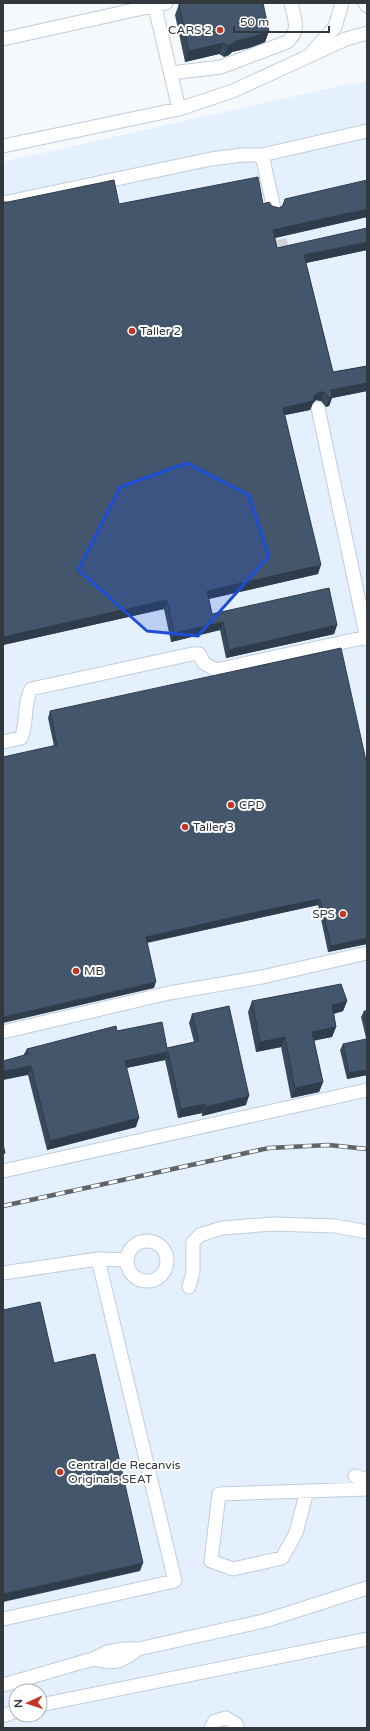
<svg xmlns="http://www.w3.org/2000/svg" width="370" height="1731" font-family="'Varela Round',sans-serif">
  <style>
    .built { fill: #e4f0fd; fill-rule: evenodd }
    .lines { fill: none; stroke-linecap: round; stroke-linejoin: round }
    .minor-tunnel { stroke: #cfd2d6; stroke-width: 13; stroke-dasharray: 13 6; stroke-linecap: butt }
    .minor-casing { stroke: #becddc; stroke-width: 15 }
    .minor { stroke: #fff; stroke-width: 13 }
    .rail-casing { stroke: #5f646a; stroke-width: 4.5 }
    .rail { stroke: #fff; stroke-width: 3; stroke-dasharray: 9; stroke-linecap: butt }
    .wall { fill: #3a4a5d }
    .shaded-wall { fill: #2f3c4c }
    .building { fill: #43566c; stroke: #2f3c4c }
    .marked { fill: #1d4ed8; fill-opacity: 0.2; stroke: #1d4ed8; stroke-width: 3; stroke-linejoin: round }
    .poi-dot { fill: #c33626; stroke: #fff; stroke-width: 1.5 }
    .labels { text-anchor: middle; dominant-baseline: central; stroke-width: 4; stroke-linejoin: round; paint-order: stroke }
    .poi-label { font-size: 12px; fill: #33383f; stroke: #fff; text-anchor: start }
  </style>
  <rect width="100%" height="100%" fill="#f6f9fc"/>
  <path class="built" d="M367,82v1646h-364v-1566l341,-77zM16,1691h24v24h-24z"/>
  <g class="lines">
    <path class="minor-tunnel" d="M276,221l10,43"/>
    <g class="minor-casing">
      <path id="minor" d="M154,3l25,106
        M365,3l2,3
        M3,39l163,-36
        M313,51l22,-24 7,-24
        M171,73l50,-6 66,-25c14,-12 7,-23 4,-39
        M3,146l176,-37 54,-18 76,-35 37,-17 21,-6
        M262,155l12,54
        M3,203l208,-44 31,-4h20l105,-24
        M318,408l49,231
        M3,742l18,-4c7,-17 2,-33 10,-49l161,-35h7l5,9 12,7 151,-33
        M3,1032l166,-39 93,-16 105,-24
        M3,1171l364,-81
        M127 1261a20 20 0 1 1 40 0a20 20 0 1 1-40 0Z
        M3,1273l95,-14 29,1
        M189,1287l4,-15v-30l7,-7 22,-7 52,-4 61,2 32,6
        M355,1476l12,4
        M307,1491l-11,42 -14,25 -49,11 -22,-8 8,-67 148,-5
        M3,1619l172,-38 -77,-322
        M93,1659c21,5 28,4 45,-10
        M3,1685l90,-26 14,-7 17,-3h14l126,-28 103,-33
        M40,1705l327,-66
        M3,1716l13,-5
        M211,1728l4,-7 11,-3 10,6 1,4"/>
    </g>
    <use href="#minor" class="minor"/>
    <g class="rail-casing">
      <path id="rail" d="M3,1206l266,-58 60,-3 38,4"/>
    </g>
    <use href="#rail" class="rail"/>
  </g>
  <path class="wall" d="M179,4l90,27 -4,11 -16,6 -17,4 -3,3 -5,2 -5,-3 -34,8 -10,-47z
    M285,199l82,18 -92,21 2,10 90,2 -61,13 27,109 34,-6v25l-35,7 -3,8 -3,1 -5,-6 -5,-1 -3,3 -3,7 -25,5 33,159 -109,25 3,15 125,11 -3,9 -108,24 -6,-28 -49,12 -7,-33 -161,36v-443l116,2h144l16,4 3,-2z
    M50,711l317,54v179l-39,8 -10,-47 -68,15 -103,23 7,45 -100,-242 -6,-28z
    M252,1001h95l-4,10 -9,3 2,13 -4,10 -18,3 9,42 -4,10 -28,6 -10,-51 -25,5 -8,-40z
    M364,1011h3v31l-6,-25z
    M192,1014l54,91 -44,11v-3l-24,5 -13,-58 -39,8 10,59 -89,23 -19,-75 -4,-21 3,-5 90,-18 50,17 27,-6 -5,-19z
    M343,1044l24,2v29l-20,4 -7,-29z"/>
  <path class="shaded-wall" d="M269,31l-4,11 -16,6 -17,4 -3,3 -5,2 4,-11 8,-5z
    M223,43l-4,11 -34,8 4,-11z
    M367,209v8l-97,22 3,-9z
    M367,242v8l-66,14 3,-9z
    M367,383v8l-35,7 -3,8 -3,1 3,-9 2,-8z
    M319,392h5l-3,9 -5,-1 -3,3 -3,7 -30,6 3,-8z
    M321,565l-3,9 -114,26 3,-9z
    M167,600l-3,9 -161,36v-8z
    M223,622l-3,8 -49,12 3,-9z
    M337,625l-3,9 -108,24 3,-8z
    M320,899l-2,6 -68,15 -106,23 2,-6 106,-24z
    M367,938v6l-39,8 3,-6z
    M156,982l-2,6 -151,35v-6z
    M347,1001l-4,10 -15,4 4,-10z
    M336,1027l-4,10 -24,5 4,-10z
    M285,1037l-4,10 -25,5 4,-10z
    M168,1052l-3,8 -44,9 4,-8z
    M31,1066l-3,9 -25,5v-9z
    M367,1070v5l-20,4 2,-6z
    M323,1082l-4,10 -28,6 4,-10z
    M249,1096l-3,9 -44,11 4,-9z
    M205,1104l-3,9 -24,5 3,-9z
    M139,1118l-3,9 -89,23 3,-9z
    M143,1563l-3,8 -137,31v-8z"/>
  <path class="building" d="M184,3h79l6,28 -16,6 -17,4 -3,3 -5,2 -5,-3 -34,8 -10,-47z
    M258,177l5,27 6,-2 3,4 7,2 4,-2 2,-7 82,-19v29l-94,21 4,18 90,-20v14l-63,13 29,117 34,-6v17l-36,7 1,7 -3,1 -5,-6h-5l-5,4 -1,5 -30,7 38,157 -114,26 5,23 117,-26 8,37 -108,25 -6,-28 -49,11 -7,-33 -164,37v-435h5l106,-22 5,24z
    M341,648l26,117v173l-36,8 -11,-47 -68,14 -106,24 10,45 -153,35v-260l54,-12 -7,-34z
    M341,984l6,17 -15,4 4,22 -24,5 11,50 -28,6 -10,-51 -25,5 -8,-41z
    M229,1006l20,90 -43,11 -1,-3 -24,5 -13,-57 -43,9 14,57 -89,23 -19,-75 -28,5v-10l25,-7 -1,-5 89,-23 1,5 45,-9 5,26 32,-7 -7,-27z
    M364,1011h3v16z
    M366,1039l1,7v24l-18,3 -6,-29z
    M3,1144l2,9 -2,1z
    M40,1302l14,61 41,-9 48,209 -140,31v-284z"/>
  <path class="marked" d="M187,463l62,32 20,61 -71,80 -51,-5 -69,-61 42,-83z"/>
  <g class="poi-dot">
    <circle cx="220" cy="30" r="4"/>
    <circle cx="132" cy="331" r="4"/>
    <circle cx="231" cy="805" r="4"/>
    <circle cx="185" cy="827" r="4"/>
    <circle cx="343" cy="914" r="4"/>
    <circle cx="76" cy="971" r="4"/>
    <circle cx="60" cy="1472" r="4"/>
  </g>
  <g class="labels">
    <g class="poi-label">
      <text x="212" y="30" text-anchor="end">CARS 2</text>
      <text x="140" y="331">Taller 2</text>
      <text x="239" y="805">CPD</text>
      <text x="193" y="827">Taller 3</text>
      <text x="335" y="914" text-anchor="end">SPS</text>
      <text x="84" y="971">MB</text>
      <text x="68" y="1465">Central de Recanvis<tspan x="68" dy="14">Originals SEAT</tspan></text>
    </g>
  </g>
  <rect width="370" height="1731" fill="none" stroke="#33383f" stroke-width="8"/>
  <g transform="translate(28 1703) rotate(267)"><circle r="19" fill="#ffffff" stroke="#adafb2"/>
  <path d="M0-3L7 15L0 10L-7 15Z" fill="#c33626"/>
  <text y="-6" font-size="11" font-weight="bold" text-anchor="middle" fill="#33383f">N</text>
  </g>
  <path d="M234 26v6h95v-6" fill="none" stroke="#33383f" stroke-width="2"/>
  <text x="240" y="26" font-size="12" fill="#33383f" stroke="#ffffff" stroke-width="3" paint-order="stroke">50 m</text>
</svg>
